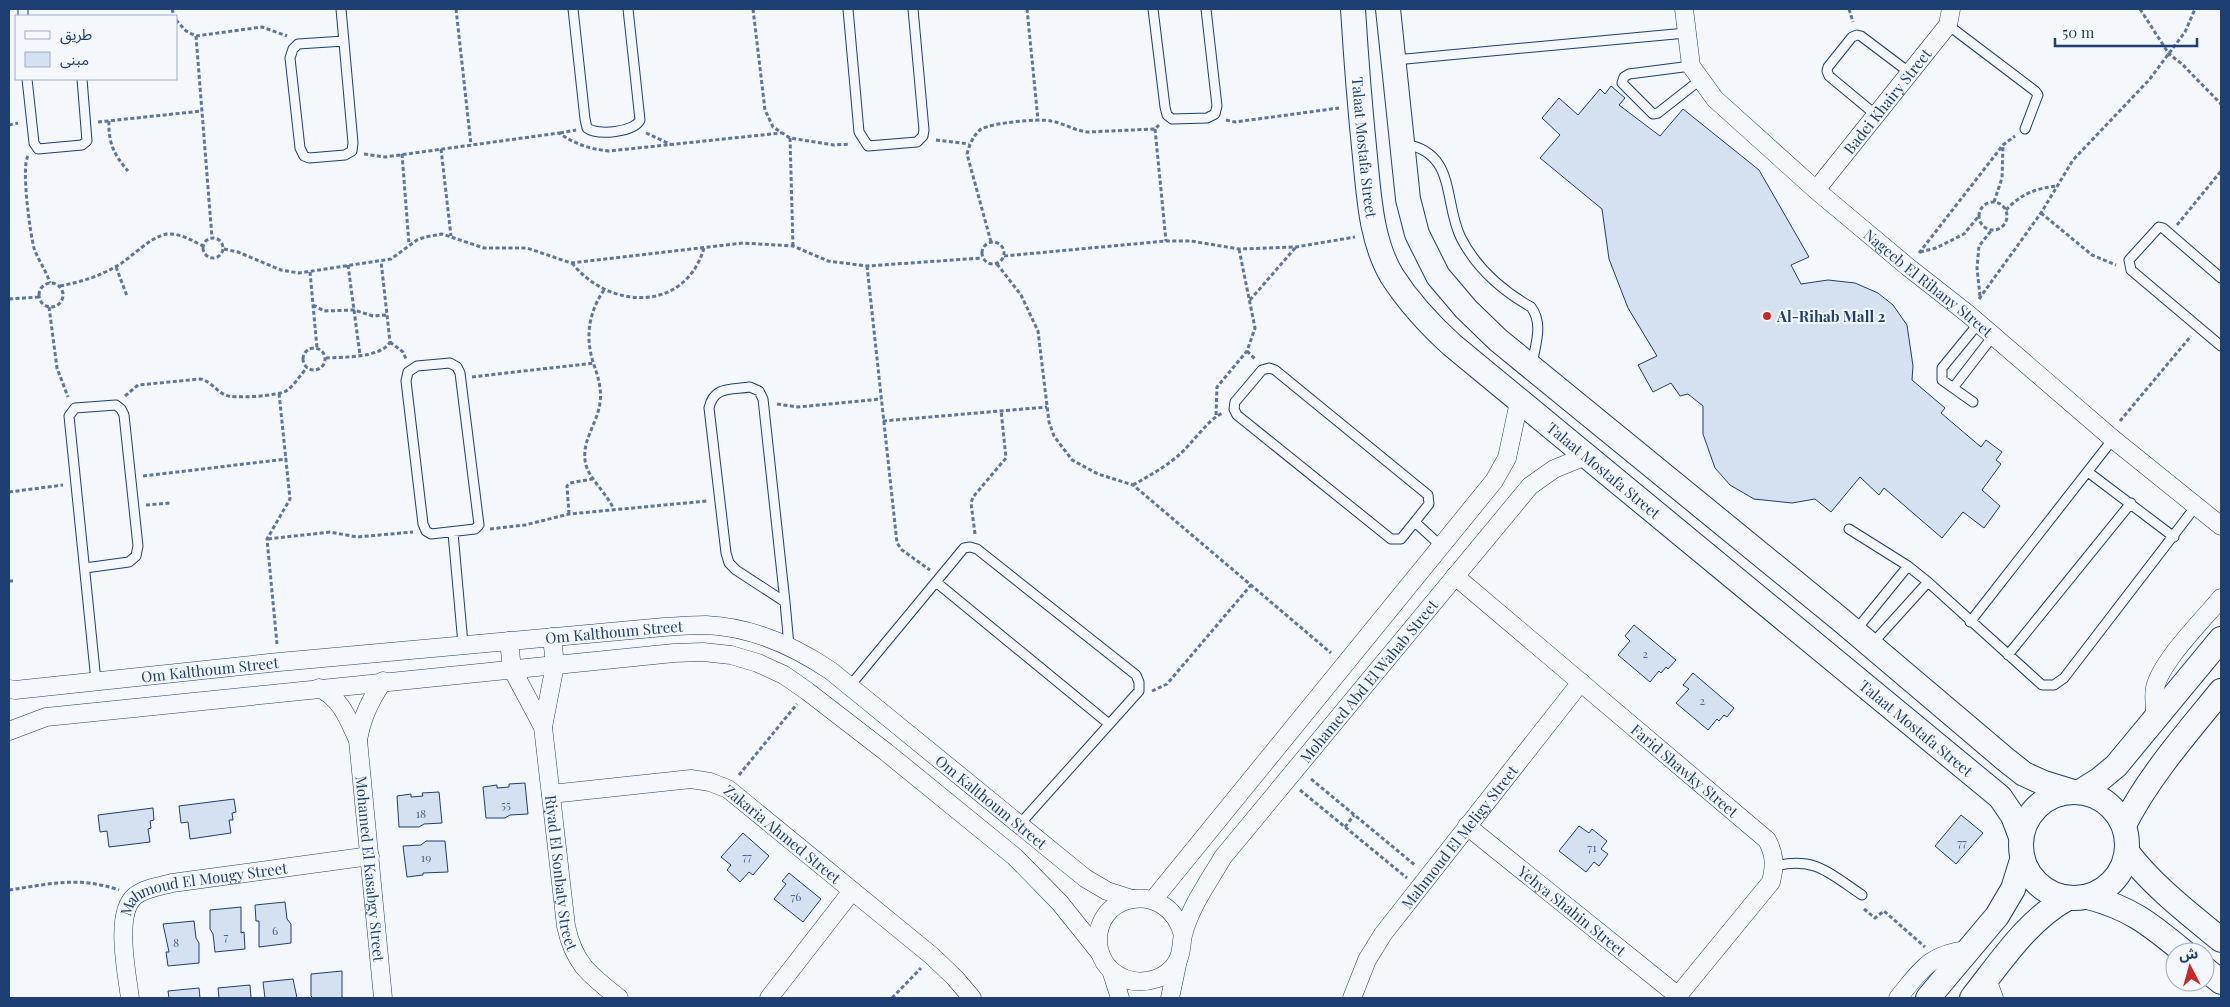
<svg xmlns="http://www.w3.org/2000/svg" width="2230" height="1007" font-family="'Playfair Display','Noto Sans Arabic',serif">
  <style>
    .building { fill: #d5e0f0; stroke: #1d3f73 }
    .lines { fill: none; stroke-linecap: round; stroke-linejoin: round }
    .lane-casing { stroke: #1d3f73; stroke-width: 11 }
    .street-casing { stroke: #1d3f73; stroke-width: 19 }
    .secondary-casing { stroke: #1d3f73; stroke-width: 26 }
    .path { stroke: #5e769c; stroke-width: 3; stroke-dasharray: 4 2.5; stroke-linecap: butt }
    .lane { stroke: #f4f7fb; stroke-width: 9 }
    .street { stroke: #f4f7fb; stroke-width: 18 }
    .secondary { stroke: #f4f7fb; stroke-width: 24 }
    .poi-dot { fill: #c62828; stroke: #f4f7fb; stroke-width: 2 }
    .labels { text-anchor: middle; dominant-baseline: central; stroke-width: 4; stroke-linejoin: round; paint-order: stroke }
    .number-label { font-size: 12px; fill: #4b6792 }
    .street-label { font-size: 15px; fill: #1d3f73; stroke: #f4f7fb }
    .poi-label { font-size: 15px; font-weight: bold; fill: #1d3f73; stroke: #f4f7fb; text-anchor: start }
  </style>
  <rect width="100%" height="100%" fill="#f4f7fb"/>
  <path class="building" d="M1611,86l14,12 -6,7 41,31 23,-27 76,61 50,87 -18,8 10,19 27,-4 27,3 23,10 15,12 14,20 6,41 -1,14 33,28 -4,5 40,34 5,-7 16,12 -6,8 5,4 -19,26 18,16 -16,22 -21,-16 -21,26 -58,-50 -5,7 -19,-18 -29,35 -16,-13 -23,4 -38,-4 -24,-14 -15,-17 -12,-34v-28l-15,-12 -8,2 -9,-13 -18,9 -15,-27 19,-9 -29,-48 -19,-49 -7,-50 -62,-51 20,-23 -18,-17 17,-20 19,17 22,-26 5,5z
    M1634,625l42,35 -8,9 -2,-2 -5,6 -2,-2 -9,11 -32,-27 12,-14 -5,-5z
    M1693,673l41,35 -7,9 -3,-2 -5,6 -2,-2 -9,11 -32,-27 13,-14 -6,-4z
    M525,783l3,31 -18,1 -5,3h-19l-3,-31 14,-2v3l12,-1v-3z
    M439,792l3,31 -18,1 -5,3h-20l-2,-31 14,-2v3l12,-1 -1,-3z
    M234,799l2,13 -4,1 1,7h-4l2,13 -41,6 -2,-17 -7,1 -2,-17z
    M153,808l1,12 -4,1 1,7 -3,1 2,13 -41,5 -2,-16 -7,1 -2,-17z
    M1961,815l22,18 -27,31 -21,-18z
    M1579,826l10,7 3,-4 15,12 -6,8 7,5 -9,12 -5,-4 -8,10 -27,-21z
    M743,833l26,23 -16,19 -4,-3 -9,10 -13,-12 4,-5 -10,-8z
    M426,841h19l3,31 -25,1v2l-16,2 -4,-31 18,-1z
    M789,873l32,26 -18,23 -29,-23 12,-15 -4,-3z
    M285,902l2,17 4,5v19l-32,4v-26h-3l-1,-16z
    M241,907v26l3,-1 1,17 -30,3 -2,-18 -3,-5v-19z
    M194,921l2,17 3,5v20l-31,3 -2,-14h3l-6,-28z
    M342,971v26l3,1h-32l-2,-2v-22z
    M293,979l4,19h-32l-2,-16z
    M250,985l1,13h-32l-1,-10z
    M199,988l1,10h-31l-1,-7z"/>
  <g class="lines">
    <g class="lane-casing">
      <path id="lane" d="M23,9v7
        M341,9l12,134 -1,8 -7,4 -36,3 -5,-2 -4,-8 -10,-90 3,-9 5,-5 46,-3
        M573,9l12,110 2,9c11,8 47,4 53,-8l-12,-111
        M848,9l11,123 9,14 49,-4 6,-6 1,-6 -11,-121
        M1153,9l12,98 2,8 5,4 35,-1 8,-4 2,-8 -11,-97
        M1948,25l87,66 3,4 -2,5 -11,29
        M1395,60l291,-27
        M1691,66l-62,8 -5,3 -2,6 31,31 5,-1 42,-33
        M27,79l7,64 4,6 44,-4 5,-4 -5,-62
        M1876,115l-47,-39 -2,-5 1,-4 24,-30 5,-2 4,1 49,37
        M1404,144c53,8 39,58 57,94 16,31 40,52 70,69 13,17 4,38 1,58
        M2221,278l-58,-50 -4,-1 -30,33 2,10 90,76
        M450,363l7,4 3,6 19,152 -4,4 -44,5 -5,-3 -3,-7 -17,-143 2,-9 9,-6z
        M1269,368l6,2 153,125 1,9 -28,35h-10l-154,-124 -3,-6 1,-7 27,-32z
        M750,387l9,4 4,8 22,203 -49,-32 -7,-7 -3,-10 -17,-145c5,-22 21,-18 41,-21z
        M1953,388l40,-52
        M1973,402l-31,-22v-12l36,-44
        M2088,472l86,65
        M1416,523l25,23
        M1849,529l59,37 20,16 114,103h12l10,-7 132,-172
        M453,533l10,111
        M85,568l44,-6 7,-6 2,-10 -14,-131 -3,-6 -5,-4 -41,3 -6,8 27,265
        M936,582l173,142
        M785,602l4,44
        M1970,622l143,-183
        M1856,630l52,-64
        M1871,645l57,-63
        M2008,655l123,-152
        M849,687l115,-139 6,-1 7,2 159,126 3,7v9l-120,134
        M1775,866c41,-10 55,8 87,29"/>
    </g>
    <g class="street-casing">
      <g id="street">
        <path id="s1" d="M1684,9l7,57 24,33 101,91 92,77 60,47 145,125 108,87"/>
        <path id="s2" d="M1816,190l132,-165 3,-16"/>
        <path id="s3" d="M1455,576l312,264c8,15 8,25 4,42l-95,116"/>
        <path id="s4" d="M552,637l3,28 -12,62 23,199c8,38 24,49 53,72"/>
        <path d="M509,641l3,28 31,58"/>
        <path id="s5" d="M383,681c-13,20 -21,36 -25,59l25,258"/>
        <path d="M319,688c22,10 29,31 39,52"/>
        <path id="s6" d="M9,689l6,1 264,-28 385,-35c14,-1 28,-2 42,-2 46,2 88,21 125,46l254,207 22,13 25,8"/>
        <path d="M2156,719c-1,-11 -3,-20 -1,-31 6,-27 48,-68 66,-90"/>
        <path d="M9,731l37,-14 628,-64 29,-1 28,3 27,8 26,12 23,16 79,61 129,105 45,46 40,50"/>
        <path id="s7" d="M551,794l140,-15 19,3 18,7 204,167 23,22 17,20"/>
        <path id="s8" d="M1467,826l210,169"/>
        <path d="M1153,900l341,-419 13,-23 12,-56"/>
        <path id="s9" d="M1183,935c-15,-58 -94,-42 -84,14 2,8 7,17 13,22 13,11 27,13 43,8 9,-2 18,-10 23,-19 4,-8 3,-16 5,-25 7,-28 26,-54 40,-78l307,-371 24,-17 32,-13"/>
        <path d="M1111,970l9,28"/>
        <path d="M1984,983l6,4 4,11"/>
        <path id="s10" d="M130,998c-3,-24 -16,-85 5,-102 10,-8 26,-10 37,-13l198,-27"/>
        <path d="M769,998l83,-107"/>
        <path d="M1170,998l8,-38"/>
        <path id="s11" d="M1352,998l15,-38 16,-26 198,-252"/>
        <path d="M1898,998c23,-28 31,-44 70,-48"/>
      </g>
    </g>
    <g class="secondary-casing">
      <g id="secondary">
        <path id="s12" d="M1353,9c3,49 7,99 12,148 4,39 6,84 27,119 16,25 38,49 60,69l548,452 13,19 8,21"/>
        <path d="M1388,9l20,190 9,35 21,42 28,33 32,31 343,280 164,139 19,15 20,9 26,8"/>
        <circle cx="2074" cy="845" r="53"/>
        <path d="M2080,792l19,-12 17,-14 105,-127"/>
        <path d="M2124,825c25,-49 62,-91 97,-134"/>
        <path d="M2127,852c27,35 60,60 94,88"/>
        <path d="M2088,897c43,11 63,28 96,55"/>
        <path d="M2205,969l16,13"/>
        <path d="M1928,998l69,-82 16,-27 9,-29"/>
        <path d="M1972,998c28,-35 55,-78 96,-100"/>
      </g>
    </g>
    <path class="path" d="M172,9l2,7
      M456,9l15,136
      M753,9l12,101 8,17 17,11 44,7 16,-1
      M1027,9l11,111
      M1849,9l4,13
      M2140,9l29,45 13,10 39,40
      M176,20l10,11 10,5 66,-9 25,9
      M196,36l16,202
      M1226,120l9,2 104,-14
      M109,121c-1,21 5,34 19,50
      M98,122l104,-11
      M9,125l9,-2
      M1155,129l11,112
      M560,133l16,-3
      M646,133l26,12
      M790,138l3,108
      M936,140l33,4
      M441,149l10,87
      M364,154l21,3 174,-24c16,11 30,16 50,18l172,-18
      M402,154l7,90
      M28,156c-7,11 2,77 6,92 4,12 12,22 16,35
      M1994,202l8,-24 1,-33
      M1979 216a14 14 0 1 1 28 0a14 14 0 1 1-28 0Z
      M2006,210c15,-16 30,-22 52,-24
      M2041,213l51,42 24,10
      M2177,225l44,-54
      M203 248a10 10 0 1 1 20 0a10 10 0 1 1-20 0Z
      M982 253a11 11 0 1 1 22 0a11 11 0 1 1-22 0Z
      M991,242l-24,-88c3,-11 6,-18 14,-25 12,-6 57,-11 70,-8 13,2 24,10 37,11l67,-3 4,-4
      M224,249l14,3 43,18 18,3 92,-14 26,-19 8,-3 17,-3 42,14h43l44,15 172,-20 50,3 35,15 39,5 115,-8
      M1920,252l16,-4 28,-14 14,-17
      M1919,253l84,-108 12,-9
      M1004,256l162,-15h25l48,8 57,-2 59,-10
      M572,263c37,47 113,50 132,-15
      M997,264l24,31 17,36 11,91 5,14 18,24 26,14 35,11 198,168
      M348,265l12,90
      M867,266l30,277 5,7 28,20
      M116,267l11,29
      M310,272l7,76
      M39 295a12 12 0 1 1 24 0a12 12 0 1 1-24 0Z
      M60,286c20,-4 38,-9 55,-19 17,-9 34,-30 52,-33 13,-1 24,6 36,12
      M604,290c-15,22 -19,46 -11,72 5,14 9,27 7,41 -3,22 -20,39 -14,62 4,15 21,28 28,45
      M1980,296l-3,-28 2,-22 12,-15
      M9,299l30,-2
      M1979,299l62,-86 32,-53 76,-80 36,-48 10,-23
      M1250,300l46,-53
      M313,305l11,6 30,-1 19,6 14,-1
      M49,307l8,61 11,29
      M390,342l13,10 3,7
      M303 359a11 11 0 1 1 22 0a11 11 0 1 1-22 0Z
      M1247,351l8,8
      M326,358c17,-1 55,0 64,-16l-9,-81
      M472,377l122,-14
      M125,396l13,-11 62,-6c11,2 16,12 25,16 9,4 53,1 61,-4 8,-5 14,-16 21,-23
      M777,404l21,3 83,-8
      M1216,415l1,-28 30,-36 8,-23 -16,-79
      M883,421l164,-14
      M2120,421l71,-85
      M143,476l144,-17
      M1133,485c16,-9 32,-18 46,-30 12,-10 31,-38 44,-42
      M9,492l54,-7
      M146,505l24,-2
      M569,514l-2,-28 3,-3 22,-4
      M490,529l35,-4 44,-11 138,-13
      M975,534l-4,-31 2,-6 33,-39 -5,-48
      M268,539l62,-7 27,5 56,-5
      M9,581h5
      M277,644l-10,-105 23,-40 -11,-106
      M1152,691l15,-7 84,-99
      M739,775l58,-71
      M1311,779l105,87
      M1300,790l107,88
      M1345,827l9,-12
      M9,890c41,-6 69,-14 110,0
      M1864,909l11,9 9,-7 41,36
      M892,998l29,-30"/>
    <use href="#lane" class="lane"/>
    <use href="#street" class="street"/>
    <use href="#secondary" class="secondary"/>
  </g>
  <circle class="poi-dot" cx="1767" cy="316" r="5"/>
  <g class="labels">
    <g class="number-label">
      <text x="1645" y="653">2</text>
      <text x="1702" y="700">2</text>
      <text x="506" y="804">55</text>
      <text x="421" y="813">18</text>
      <text x="1962" y="842">77</text>
      <text x="1592" y="847">71</text>
      <text x="747" y="856">77</text>
      <text x="426" y="857">19</text>
      <text x="796" y="896">76</text>
      <text x="275" y="930">6</text>
      <text x="226" y="936">7</text>
      <text x="176" y="942">8</text>
    </g>
    <g class="street-label">
      <text stroke="none"><textPath href="#s2" startOffset="114">Badei Khairy Street</textPath></text>
      <text stroke="none"><textPath href="#s12" startOffset="139">Talaat Mostafa Street</textPath></text>
      <text stroke="none"><textPath href="#s1" startOffset="380">Nageeb El Rihany Street</textPath></text>
      <text stroke="none"><textPath href="#s12" startOffset="560">Talaat Mostafa Street</textPath></text>
      <text stroke="none"><textPath href="#s6" startOffset="608">Om Kalthoum Street</textPath></text>
      <text stroke="none"><textPath href="#s6" startOffset="202">Om Kalthoum Street</textPath></text>
      <text stroke="none"><textPath href="#s9" startOffset="580">Mohamed Abd El Wahab Street</textPath></text>
      <text stroke="none"><textPath href="#s12" startOffset="965">Talaat Mostafa Street</textPath></text>
      <text stroke="none"><textPath href="#s3" startOffset="301">Farid Shawky Street</textPath></text>
      <text stroke="none"><textPath href="#s6" startOffset="1042">Om Kalthoum Street</textPath></text>
      <text stroke="none"><textPath href="#s7" startOffset="250">Zakaria Ahmed Street</textPath></text>
      <text stroke="none"><textPath href="#s11" startOffset="195">Mahmoud El Meligy Street</textPath></text>
      <text stroke="none"><textPath href="#s5" startOffset="194">Mohamed El Kasabgy Street</textPath></text>
      <text stroke="none"><textPath href="#s4" startOffset="238">Riyad El Sonbaty Street</textPath></text>
      <text stroke="none"><textPath href="#s10" startOffset="172">Mahmoud El Mougy Street</textPath></text>
      <text stroke="none"><textPath href="#s8" startOffset="135">Yehya Shahin Street</textPath></text>
    </g>
    <g class="poi-label">
      <text x="1777" y="316">Al-Rihab Mall 2</text>
    </g>
  </g>
  <rect width="2230" height="1007" fill="none" stroke="#1d3f73" stroke-width="20"/>
  <rect x="15" y="15" width="162" height="65" fill="#f4f7fb" stroke="#9eadc5"/>
  <rect x="25" y="31" width="25" height="8" fill="#f4f7fb" stroke="#9eadc5"/>
  <text x="60" y="40" font-size="15" fill="#1d3f73">طريق</text>
  <rect x="25" y="52" width="25" height="15" fill="#d5e0f0" stroke="#9eadc5"/>
  <text x="60" y="65" font-size="15" fill="#1d3f73">مبنى</text>
  <g transform="translate(2190 967) rotate(354)"><circle r="24" fill="#f4f7fb" stroke="#9eadc5"/>
  <path d="M0-4L9 19L0 12L-9 19Z" fill="#c62828"/>
  <text y="-8" font-size="14" font-weight="bold" text-anchor="middle" fill="#1d3f73">ش</text>
  </g>
  <path d="M2055 38v8h142v-8" fill="none" stroke="#1d3f73" stroke-width="2.5"/>
  <text x="2062" y="38" font-size="15" fill="#1d3f73" stroke="#f4f7fb" stroke-width="4" paint-order="stroke">50 m</text>
</svg>
